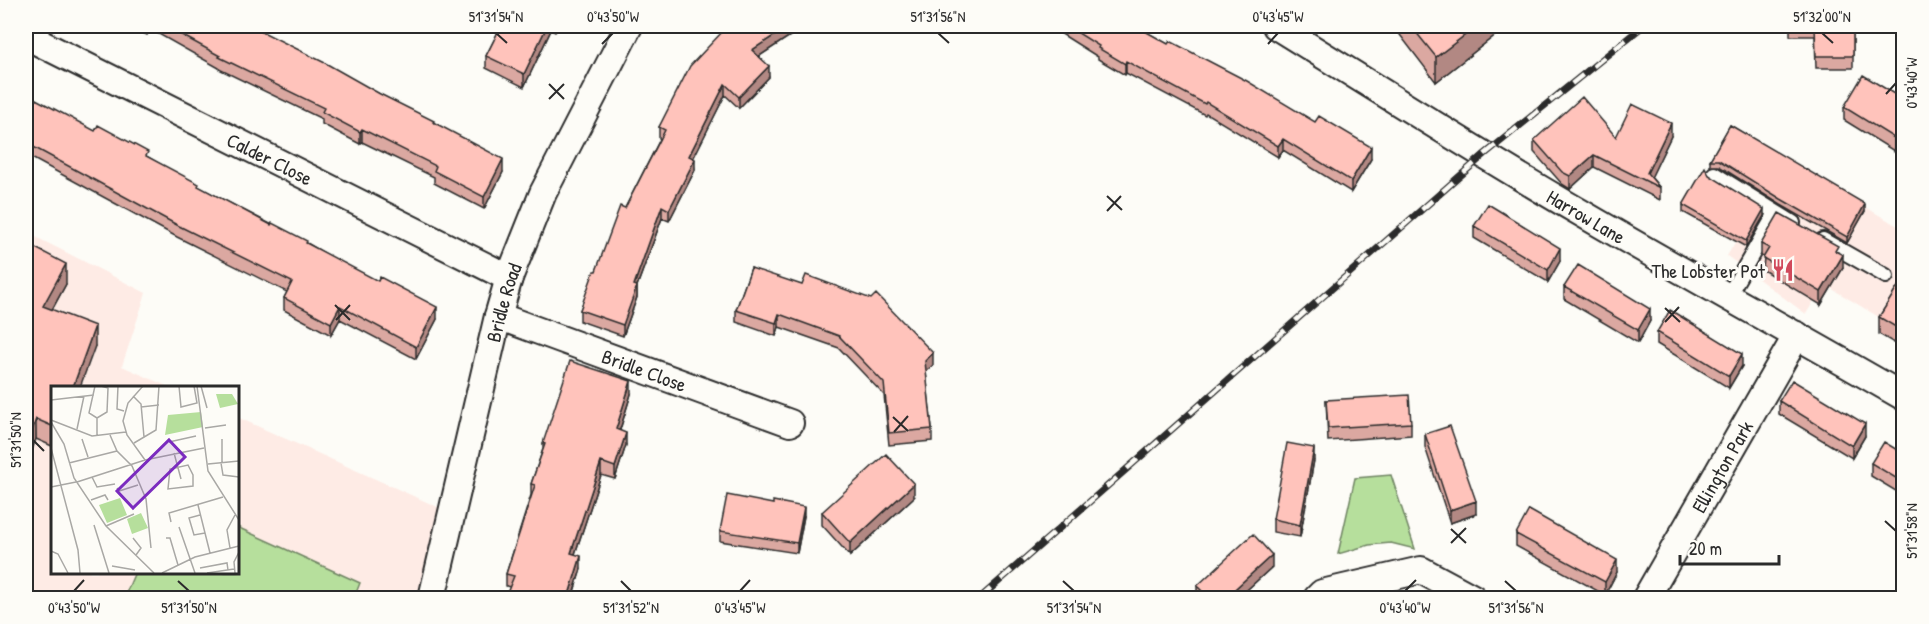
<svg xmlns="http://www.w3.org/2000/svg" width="1929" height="624" font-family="'Patrick Hand',sans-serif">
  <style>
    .built { fill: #feebe5 }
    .green { fill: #b6df9c; stroke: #708564; stroke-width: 1.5 }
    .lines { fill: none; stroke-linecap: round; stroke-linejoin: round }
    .lane-casing { stroke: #2b2b2b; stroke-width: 18 }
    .street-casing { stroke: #2b2b2b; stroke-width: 30 }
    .lane { stroke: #fdfcf7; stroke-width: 14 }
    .street { stroke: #fdfcf7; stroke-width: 26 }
    .rail-casing { stroke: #2b2b2b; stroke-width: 7 }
    .rail { stroke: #fdfcf7; stroke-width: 4.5; stroke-dasharray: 14; stroke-linecap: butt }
    .wall { fill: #dba8a1; stroke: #2b2b2b; stroke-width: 1.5 }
    .shaded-wall { fill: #b28883; stroke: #2b2b2b; stroke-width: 1.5 }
    .building { fill: #ffc3bb; stroke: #2b2b2b; stroke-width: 1.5 }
    .ticks { fill: none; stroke: #2b2b2b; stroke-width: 2 }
    .labels { text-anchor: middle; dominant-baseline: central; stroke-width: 6; stroke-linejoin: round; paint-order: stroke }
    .street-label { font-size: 20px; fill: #2b2b2b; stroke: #fdfcf7 }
    .poi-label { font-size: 20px; fill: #2b2b2b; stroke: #fdfcf7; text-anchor: end }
    .inset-road { fill: none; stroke: #a9a8a5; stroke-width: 1.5 }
    .view { fill: #7b2cbf; fill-opacity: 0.15; stroke: #7b2cbf; stroke-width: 3 }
    .inset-edge { fill: none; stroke: #2b2b2b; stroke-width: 3 }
    .neatline { fill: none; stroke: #2b2b2b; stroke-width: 2 }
    .ticks-label { font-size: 15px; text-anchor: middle; fill: #2b2b2b }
  </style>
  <rect width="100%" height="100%" fill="#fdfcf7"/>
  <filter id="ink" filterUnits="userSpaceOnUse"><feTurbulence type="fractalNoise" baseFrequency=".0167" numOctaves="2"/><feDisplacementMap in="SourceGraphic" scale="12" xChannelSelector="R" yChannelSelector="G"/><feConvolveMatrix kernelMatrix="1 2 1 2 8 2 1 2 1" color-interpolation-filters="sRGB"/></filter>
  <g filter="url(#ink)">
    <path class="built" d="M1784,160l119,69v64l-16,29 -63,-38 -18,30 -79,-58z
      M26,232l120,61 -24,73 47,21h-117v185h185v-155l203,91 -21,90h-393z"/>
    <path class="green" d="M1391,475l24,74 -24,-6 -22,2 -31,9 17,-76z
      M237,527l123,56 -6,15h-230l11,-26h102z"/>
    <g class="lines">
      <g class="lane-casing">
        <path id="lane" d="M1714,174l79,49
          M1823,240l63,36
          M1727,298l49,-85"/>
      </g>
      <g class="street-casing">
        <g id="street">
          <path id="s1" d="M37,26l-5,13 477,239"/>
          <path id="s2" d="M1276,26c102,63 203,128 307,188 106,62 214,121 321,183"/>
          <path id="s3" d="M498,316l292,107"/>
          <path id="s4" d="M432,598l66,-282 11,-38 34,-85 86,-167"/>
          <path d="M1317,598l5,-5 99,-23 52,28"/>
          <path id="s5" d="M1646,598l151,-263"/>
        </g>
      </g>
      <use href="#lane" class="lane"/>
      <use href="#street" class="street"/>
      <g class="rail-casing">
        <path id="rail" d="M980,598l505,-444 158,-128"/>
      </g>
      <use href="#rail" class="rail"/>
    </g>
    <path class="wall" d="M128,26h123l183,97 69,49 -19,37 -50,-26v-6l-72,-35 -2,2 -38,-20v-5l-103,-50v-1l-69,-39 -3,6z
      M501,26h57l-3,6 -4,-2 -27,57 -38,-19v-12z
      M732,26l64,6 -37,24 10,21 -30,31 -14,-13 -32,63 2,12 -26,51 -7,-3 -25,68v11l-14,39 -43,-15v-11l16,-39 29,-63 35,-69 -1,-1v-11z
      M1057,26h79l235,133 -20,33 -68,-42 -5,7 -72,-44 -1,2 -79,-42 -1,2 -27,-16v-2l-38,-24v-5z
      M1394,26h113l-71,56 -42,-55z
      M1790,26h63v42h-37l-1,-32h-25z
      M1904,100v35l-10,16 -50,-31v-13z
      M26,113l69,18 53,26 51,30 108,56 130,76 -21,40 -76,-40 -9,16 -47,-25v-12l3,-6 -110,-55 -151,-82z
      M1730,125l135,86 -18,32 -66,-38 -62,-39h-9v-6z
      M1671,136l-20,41 9,11v12l-66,-33 -24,22 -8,-5 -28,-32v-12z
      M1709,175l55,41 -18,31 -63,-35v-7z
      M1474,226l86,35 -12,21 -74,-44z
      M26,243l40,41 -14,26 43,36 -43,41v59l-16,-7z
      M1761,244l77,8 5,16 -22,37 -58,-35 1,-13 -3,-1z
      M751,268l182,97 -7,7 6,57v12l-43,4 -5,-50 -45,-47 -60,-21 -3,9 -40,-14v-12z
      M1904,277v72l-25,-15v-17z
      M1564,287l86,34 -12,22 -74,-44z
      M1657,332l85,34 -13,22 -72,-44z
      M631,394l-11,36 6,15 -11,34 -14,-4 -26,79 6,15 -9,29h-67l5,-11 -4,-1v-12l25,-79v-11l12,-35v-6z
      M1326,400l85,23v12l-83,6z
      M1779,401l86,35 -13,22 -73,-44z
      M1425,434l51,80 -26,9 -25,-76z
      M1904,454v42l-33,-20v-13z
      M1314,460l-14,77 -27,-5v-13z
      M914,497l-64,59 -28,-31v-13z
      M804,516l-7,37 -77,-12v-10z
      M1516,534l101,38 -12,23 -89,-49z
      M1272,567l-34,31h-41v-12z"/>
    <path class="shaded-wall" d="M147,26h3v3l-3,6z
      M547,26h4v4l-27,57v-13z
      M789,26h19l-12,6 -44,29v-11z
      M1477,26h30l-71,56v-25z
      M1126,61v12l-1,2v-11z
      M769,66v11l-30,31v-11z
      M725,84v11l-36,72v-11z
      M1671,123v13l-22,46 -2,-9z
      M1904,123v12l-10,16v-13z
      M362,129v13l-2,2v-12z
      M1283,139v11l-5,7v-11z
      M1371,147v12l-20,33v-11z
      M1594,155v12l-24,22v-13z
      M503,159v13l-19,37v-12z
      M695,159v11l-26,51v-11z
      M1865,204v7l-18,32v-6z
      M662,206v12l-25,68v11l-14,39v-11l11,-40z
      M1764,209v7l-18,31v-6z
      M1560,248v13l-12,21v-12z
      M1843,255v13l-22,37v-13z
      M66,264v20l-23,42v-20z
      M340,306v13l-9,16v-12z
      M437,307v12l-21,40v-12z
      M1650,309v12l-12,22v-13z
      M779,314v13l-3,9v-13z
      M95,326v20l-15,41h-7z
      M933,353v12l-8,8v-12z
      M1742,354v12l-13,22v-12z
      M631,381v13l-15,48v-13z
      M36,419v20l-10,28v-20z
      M1865,424v12l-13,22v-12z
      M626,433v12l-11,34v-12z
      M1314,448v12l-14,77v-12z
      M601,462v13l-30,91v-13z
      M914,484v13l-64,59v-13z
      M1476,501v13l-26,9v-13z
      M804,507v9l-7,37v-10z
      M1272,555v12l-34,31h-13z
      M581,556v13l-9,29h-4z
      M1617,560v12l-12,23v-13z"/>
    <path class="building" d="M165,26h86l76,38 53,30 54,27 -1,1 70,37 -19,38 -50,-26 2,-5 -74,-37 -2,3 -38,-20 2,-4 -105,-51 1,-1z
      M501,26h46l-23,48 -38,-18z
      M732,26h57l-37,24 17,16 -30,31 -14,-13 -36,72 6,3 -26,51 -7,-4 -28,79 3,1 -14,39 -43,-15 14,-39h2l24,-65 5,2 40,-78 -6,-3 31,-61 33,-35z
      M1067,26h69l32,18 2,-3 77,40 68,41 4,-6 52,31 -20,34 -68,-42 -5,7 -72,-44 -1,2 -79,-43 -1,3 -27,-16 1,-2z
      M1411,26h66l-41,31z
      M1815,26h38v30h-37z
      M1863,75l41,25v23l-10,15 -50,-31z
      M1582,97l34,40 16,-33 39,19 -24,50 13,15 -66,-33 -24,21 -8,-4 -28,-32z
      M34,98l61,33 3,-6 50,27 -2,4 53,28 -1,2 73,39 1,-2 35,18 -1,2 72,38 2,-4 57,30 -21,40 -76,-41 -9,17 -47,-25 8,-16 -115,-57 -151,-82v-30z
      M1730,125l135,79 -18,33 -66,-38 -62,-39h-9z
      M1705,167l4,8 55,34 -18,32 -63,-36z
      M1488,204l72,44 -12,22 -74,-44z
      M1779,213l59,33 -3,5 8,4 -22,37 -58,-34 6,-10 -8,-4z
      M26,243l40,21 -23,42 52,20 -22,61h-21v39l-16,-7 -10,28z
      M1578,265l72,44 -12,21 -74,-43z
      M751,268l51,17 4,-10 65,24 5,-5 57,59 -8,8 7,68 -43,4 -5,-50 -45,-47 -60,-22 -3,9 -40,-13z
      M1904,277v55l-25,-15z
      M1670,310l72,44 -13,22 -72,-44z
      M570,361l61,20 -15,48 10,4 -11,34 -14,-5 -30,91 10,3 -13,42h-63l9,-22 -8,-2 29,-89 -4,-1 14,-40 -2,-1z
      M1792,380l73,44 -13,22 -73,-45z
      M1409,395l2,28 -83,5 -2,-28z
      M1450,426l26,75 -26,9 -25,-76z
      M1884,442l20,12v29l-33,-20z
      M1287,443l27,5 -14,77 -27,-6z
      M886,454l28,30 -64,59 -28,-31z
      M727,495l46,9v-3l31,6 -7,36 -77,-12z
      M1529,510l88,50 -12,22 -89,-48z
      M1253,534l19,21 -47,43h-16l-12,-12z"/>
  </g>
  <path class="ticks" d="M496,33l11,10M938,33l11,10M1822,33l11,10M602,44l11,-11M1268,44l10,-11M549,84l15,15M1886,94l10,-11M549,99l15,-15M1107,196l15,14M1107,211l14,-15M335,305l15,15M1665,308l15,14M336,320l14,-15M1665,322l14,-15M893,417l15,14M894,432l14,-16M33,440l11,11M1885,521l11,10M1451,529l15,14M1451,543l15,-15M178,581l11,10M621,581l10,10M1063,581l11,10M1505,581l11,10M74,591l10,-11M740,591l10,-11M1405,591l11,-11"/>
  <defs>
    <g id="restaurant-bare" transform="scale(1.8)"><path d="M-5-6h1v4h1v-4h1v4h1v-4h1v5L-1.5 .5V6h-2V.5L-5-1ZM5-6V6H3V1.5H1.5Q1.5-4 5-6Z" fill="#d1495b" stroke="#fdfcf7" stroke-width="2.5" paint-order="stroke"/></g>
  </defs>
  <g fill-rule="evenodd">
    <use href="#restaurant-bare" x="1783" y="270"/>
  </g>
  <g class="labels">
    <g class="street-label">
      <text stroke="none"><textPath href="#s1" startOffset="280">Calder Close</textPath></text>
      <text stroke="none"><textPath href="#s2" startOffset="364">Harrow Lane</textPath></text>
      <text stroke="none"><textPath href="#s4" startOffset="304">Bridle Road</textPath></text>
      <text stroke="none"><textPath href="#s3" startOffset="156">Bridle Close</textPath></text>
      <text stroke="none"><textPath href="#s5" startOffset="152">Ellington Park</textPath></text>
    </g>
    <g class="poi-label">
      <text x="1765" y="270">The Lobster Pot</text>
    </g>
  </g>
  <g transform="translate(51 386)">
    <rect width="188" height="188" fill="#fdfcf7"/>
    <path d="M165,8h16l6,10 -18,4zM150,26l2,15 -38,8 3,-20zM69,112l7,17 -20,8 -8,-18zM90,127l7,15 -16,6 -5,-15z" fill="#b6df9c"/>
    <path class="inset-road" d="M44,0l-6,27 8,5M67,0l-1,23 7,2M92,0l-15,17 -5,18 4,14 18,25M128,0l2,21 16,-4 -3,-17M146,0l11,85 31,49M150,0l6,22M82,10l8,8 3,33M0,14l43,-5M90,21l18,-2M46,32l10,-6 1,-24 -7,-2M0,34l41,16 34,-4M0,36l13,22 10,34 32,48 48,47M154,42l21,-3M26,43l7,-33M59,49l7,16 15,15 14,33 5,49M46,50v-18M31,53l6,18M171,53v24M118,56l27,-6M83,57l22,-13 3,-44M0,62l27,102 2,23M123,67l7,26M18,77l48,-12M170,77l2,12 16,2M157,78l31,-3M137,79l5,10v11l-25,3 2,-20zM41,91l5,10 18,-3M26,96l68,-22 59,-12M0,101l25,-5M66,102l2,3 19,-6M40,114l14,-5 3,5M147,119l12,48M149,129l-11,3 5,17 11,-2M120,136l-2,-9 54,-16M43,139l15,48M55,140l28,-12M128,141l16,46M82,152l8,10 -5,7M115,152h4l8,27M179,162l-3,-18 8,-15M0,165l7,3 10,19M61,180l23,4M149,182l27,-5 1,7M111,187l33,-16 44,-11M156,187l27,-4M184,187l-1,-11 5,-10"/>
    <path class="view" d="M118,54l16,17 -52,51 -16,-17z"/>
    <rect width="188" height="188" class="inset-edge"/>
  </g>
  <rect width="1929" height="624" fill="none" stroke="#fdfcf7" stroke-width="66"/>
  <path d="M1680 555v9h99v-9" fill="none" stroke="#2b2b2b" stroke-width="3"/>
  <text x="1689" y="555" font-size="18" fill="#2b2b2b" stroke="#fdfcf7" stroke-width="4.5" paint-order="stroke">20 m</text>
  <rect x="33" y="33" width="1863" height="558" class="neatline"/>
  <g class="ticks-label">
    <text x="496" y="22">51°31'54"N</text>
    <text x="613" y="22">0°43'50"W</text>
    <text x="938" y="22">51°31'56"N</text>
    <text x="1278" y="22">0°43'45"W</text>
    <text x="1822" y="22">51°32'00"N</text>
    <text transform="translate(1912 83) rotate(-90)" y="5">0°43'40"W</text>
    <text transform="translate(16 440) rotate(-90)" y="5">51°31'50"N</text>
    <text transform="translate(1912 531) rotate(-90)" y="5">51°31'58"N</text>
    <text x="74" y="613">0°43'50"W</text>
    <text x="189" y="613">51°31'50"N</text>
    <text x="631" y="613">51°31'52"N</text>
    <text x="740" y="613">0°43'45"W</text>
    <text x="1074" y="613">51°31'54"N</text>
    <text x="1405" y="613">0°43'40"W</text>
    <text x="1516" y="613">51°31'56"N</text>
  </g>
</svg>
